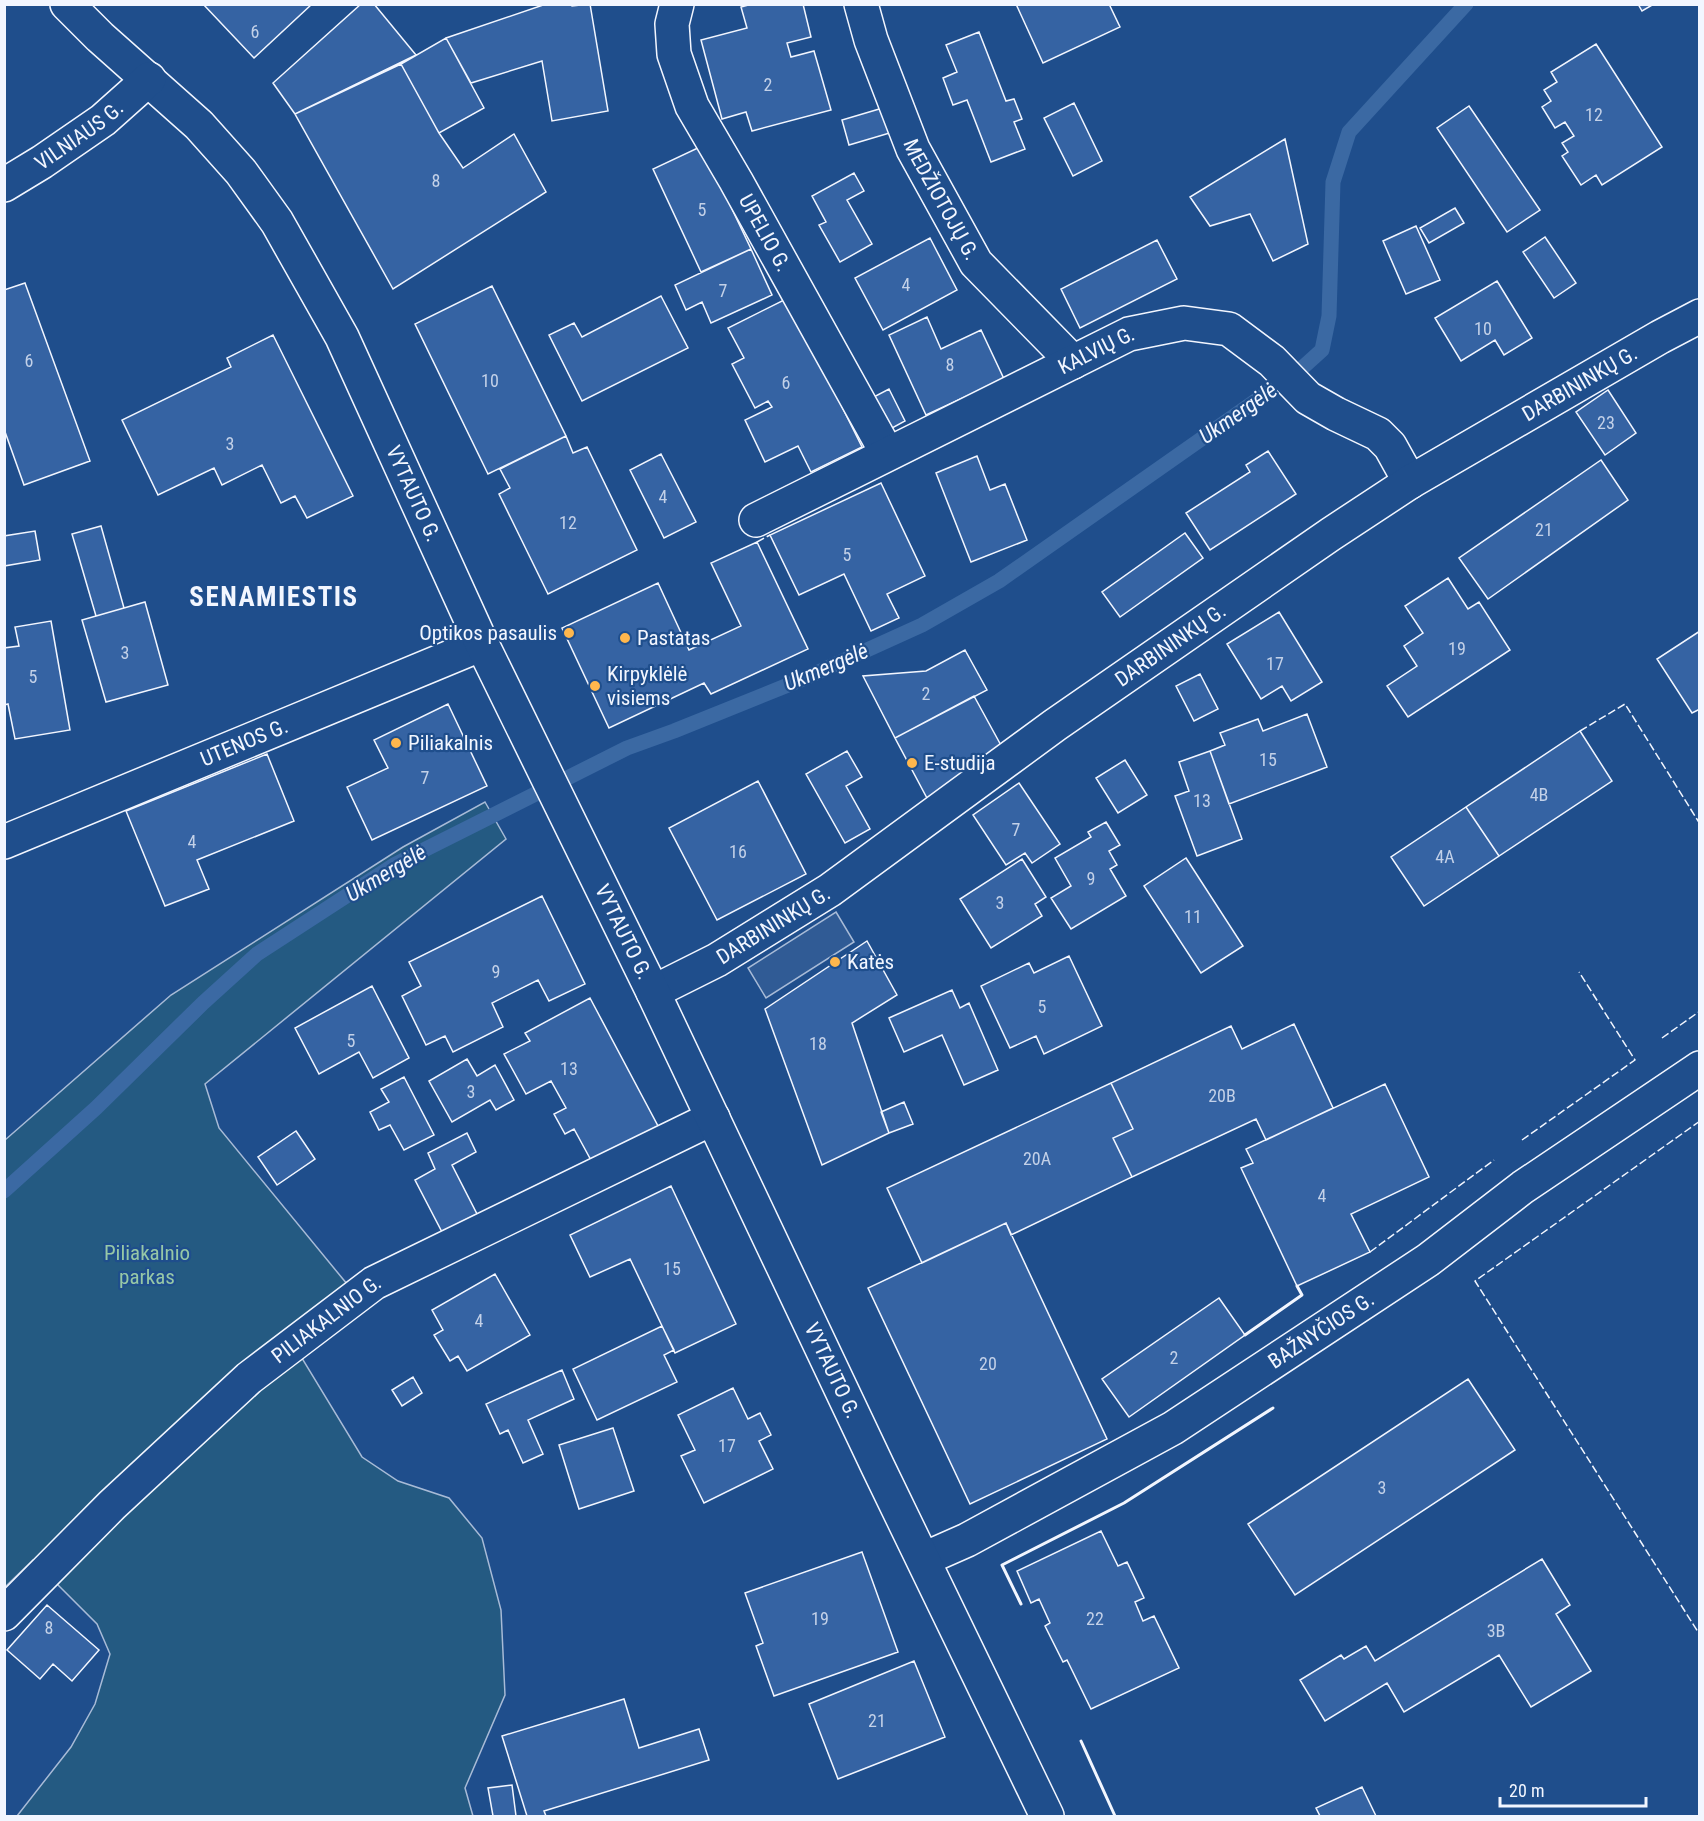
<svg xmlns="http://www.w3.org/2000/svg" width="1704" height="1821" font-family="'Roboto Condensed',sans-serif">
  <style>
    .green { fill: #245a82; stroke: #a8bbd7; stroke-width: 1.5 }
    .parking { fill: #305b95; stroke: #a8bbd7; stroke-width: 1.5 }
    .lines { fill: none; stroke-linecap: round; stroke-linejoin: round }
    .stream { stroke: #3b69a3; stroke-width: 15 }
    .building { fill: #3563a3; stroke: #f2f6ff; stroke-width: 1.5 }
    .minor-casing { stroke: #f2f6ff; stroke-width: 36 }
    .primary-casing { stroke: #f2f6ff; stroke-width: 36 }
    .minor { stroke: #1f4e8c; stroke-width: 33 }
    .primary { stroke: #1f4e8c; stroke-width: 33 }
    .fence { stroke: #f2f6ff; stroke-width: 1.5; stroke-dasharray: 8 3; stroke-linecap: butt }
    .wall { stroke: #f2f6ff; stroke-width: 3 }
    .poi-dot { fill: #ffb74d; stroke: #1f4e8c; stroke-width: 2 }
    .labels { text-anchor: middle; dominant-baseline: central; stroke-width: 4.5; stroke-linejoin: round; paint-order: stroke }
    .number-label { font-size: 18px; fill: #c3d1e8 }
    .street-label { font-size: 21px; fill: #f2f6ff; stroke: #1f4e8c }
    .poi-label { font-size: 21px; fill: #f2f6ff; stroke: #1f4e8c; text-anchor: start }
    .park-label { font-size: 21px; fill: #97c8a6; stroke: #1f4e8c }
    .water-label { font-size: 22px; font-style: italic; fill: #f2f6ff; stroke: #1f4e8c }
    .district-label { font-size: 27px; font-weight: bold; letter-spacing: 1.5px; fill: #f2f6ff; stroke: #1f4e8c }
  </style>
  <rect width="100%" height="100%" fill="#1f4e8c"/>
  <path class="green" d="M485,802l21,37 -301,245 14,44 128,156 -61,48 76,125 36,24 51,17 33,40 19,72 4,85 -40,93 8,28h-456l54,-69 24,-43 15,-50 -13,-30 -64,-64 -28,27v-447l166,-145 232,-148z"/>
  <path class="parking" d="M836,912l18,30 -88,56 -18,-30z"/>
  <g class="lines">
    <path class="stream" d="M4,1191l92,-83 107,-105 54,-49 137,-89 233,-117 47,-17 129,-52 119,-54 77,-44 302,-212 21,-19 7,-34 4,-134 16,-50 117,-128"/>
  </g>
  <path class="building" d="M203,4h109l-58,54z
    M361,4h13l42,51 -121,59 -22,-31z
    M546,4h25l1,2 18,-2 18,107 -56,10 -10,-60 -71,22 -25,-45z
    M752,4h51l8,33 -24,6 4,14 23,-6 17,59 -79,21 -6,-19 -24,7 -21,-79 46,-12 -6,-21z
    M1016,4h93l11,23 -77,36z
    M1638,4h16l-12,7z
    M979,32l27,69 8,-2 8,20 -8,3 11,27 -34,13 -24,-62 -14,5 -10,-27 14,-6 -11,-27z
    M446,38l38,70 -45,25 -38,-69z
    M1596,44l66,103 -60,38 -6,-10 -15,10 -19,-29 6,-4 -6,-9 12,-7 -9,-14 -10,6 -13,-21 9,-6 -7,-11 13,-8 -6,-10z
    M401,64l38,69 24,35 51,-34 32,58 -153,97 -98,-175z
    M1074,103l28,58 -29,15 -29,-58z
    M1469,106l71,104 -33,22 -70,-104z
    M886,107l7,25 -44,13 -7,-25z
    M1285,139l23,105 -35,17 -23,-47 -40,12 -20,-29z
    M702,146l49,103 -50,23 -48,-103z
    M854,173l10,18 -17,9 25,44 -32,18 -21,-37 7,-3 -14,-26z
    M1455,208l9,15 -35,20 -9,-15z
    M1416,226l24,54 -34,14 -23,-53z
    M1545,237l31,46 -22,15 -31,-46z
    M930,238l27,52 -74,40 -28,-52z
    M1157,240l20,39 -97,49 -19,-39z
    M751,249l21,46 -61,28 -9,-21 -16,8 -11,-25z
    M1497,281l35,57 -28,17 -9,-15 -34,21 -26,-43z
    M25,283l65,178 -66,24 -20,-56v-139z
    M492,286l74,150 -78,38 -73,-150z
    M661,296l27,52 -106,53 -33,-66 25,-12 8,14z
    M788,298l74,149 -51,25 -13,-26 -33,16 -20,-42 27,-13 -4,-6 -13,7 -23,-44 12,-6 -16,-30z
    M927,317l14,32 40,-19 23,49 -78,36 -37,-80z
    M273,335l80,161 -46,22 -12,-22 -14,7 -19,-38 -40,20 -8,-17 -56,27 -36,-75 109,-53 -4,-9z
    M889,389l16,32 -22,12 -17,-32z
    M1608,390l28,43 -31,22 -29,-43z
    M566,436l7,17 14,-6 50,103 -89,44 -49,-100 11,-6 -10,-19z
    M1268,451l28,43 -86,56 -24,-37 64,-41 -4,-7z
    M661,454l35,68 -32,16 -34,-68z
    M977,456l13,34 15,-6 22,56 -56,22 -35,-89z
    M1601,460l27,40 -140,99 -29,-41z
    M881,483l44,93 -38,18 12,24 -28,13 -27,-57 -45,21 -29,-60z
    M101,526l23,82 -28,8 -24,-82z
    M35,531l5,29 -36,6v-30z
    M1185,533l18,25 -83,59 -18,-25z
    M757,542l51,107 -97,45 -7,-11 -95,45 -47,-100 96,-45 31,67 52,-24 -30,-63z
    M1448,578l20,31 11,-7 31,48 -102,67 -21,-31 30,-20 -13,-20 19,-13 -18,-27z
    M145,602l23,83 -62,17 -24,-82z
    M1279,612l43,70 -31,19 -9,-15 -21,13 -34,-55z
    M51,621l19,109 -55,9 -7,-35 -4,1v-57l15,-2 -4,-19z
    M1700,631v78l-8,4 -35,-54z
    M965,650l22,40 -92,48 -32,-62 63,-5z
    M1200,674l18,35 -24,12 -18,-35z
    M974,696l29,53 -75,51 -33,-62z
    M448,704l39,82 -115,54 -25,-53 41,-19 -14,-28z
    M1307,714l20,53 -98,37 -19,-53 15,-6 -5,-12 38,-14 5,12z
    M1580,731l32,50 -113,75 -33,-49z
    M847,751l15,26 -16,9 24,43 -25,14 -39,-69z
    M1210,751l32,88 -45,17 -22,-60 14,-5 -10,-29z
    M267,754l27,67 -97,39 12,29 -44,17 -39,-95z
    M1125,760l22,35 -29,18 -22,-35z
    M758,781l48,93 -89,46 -48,-92z
    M1019,783l41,61 -28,19 -7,-10 -19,12 -33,-50z
    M1466,807l33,49 -75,50 -33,-49z
    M1106,822l14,23 -11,6 8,14 -7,4 16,27 -55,33 -20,-31 20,-12 -16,-28 36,-21 -3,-5z
    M1186,858l57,88 -42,27 -57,-87z
    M1022,859l24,38 -11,7 7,12 -51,32 -31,-49z
    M542,896l43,88 -36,17 -11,-21 -46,23 11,24 -50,25 -8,-16 -19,9 -24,-49 19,-10 -12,-24z
    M867,941l30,54 -45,28 37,110 -67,32 -57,-156z
    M1069,956l33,70 -58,28 -8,-18 -26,12 -29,-62 48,-23 5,10z
    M372,986l37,72 -36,20 -14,-26 -40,22 -24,-46z
    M952,990l8,18 9,-5 29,67 -34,15 -22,-50 -38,17 -15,-34z
    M590,998l68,128 -66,36 -18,-33 -9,5 -11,-20 12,-6 -15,-27 -25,13 -22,-40 26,-13 -5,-8z
    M1294,1024l39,84 -67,32 -10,-21 -124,58 -19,-39 20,-9 -22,-46 120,-57 11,23z
    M467,1059l10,17 18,-11 19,35 -18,10 -6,-10 -38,22 -23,-41z
    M404,1077l30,58 -30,15 -14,-25 -11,5 -9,-18 19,-10 -8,-13z
    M1111,1083l22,46 -20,9 19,39 -121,58 -5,-12 -84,40 -35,-75z
    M1385,1084l44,93 -78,37 19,38 -73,34 -56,-118 12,-5 -7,-14z
    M904,1102l9,22 -24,9 -8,-21z
    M296,1131l19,28 -38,26 -19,-28z
    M467,1133l9,19 -24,13 25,49 -35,18 -27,-52 20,-11 -7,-16z
    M671,1186l65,138 -61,29 -45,-94 -40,18 -20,-42z
    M1006,1223l101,216 -137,65 -102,-216z
    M495,1274l35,61 -63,36 -9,-15 -8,5 -16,-26 9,-5 -11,-20z
    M1219,1298l26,37 -116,82 -27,-38z
    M662,1326l12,24 -10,5 13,27 -80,38 -24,-51z
    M562,1370l12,29 -46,21 15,34 -20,9 -15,-33 -8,4 -14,-30z
    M413,1377l9,16 -20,13 -10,-16z
    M1468,1379l47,71 -220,145 -47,-71z
    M733,1388l15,31 12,-6 11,22 -12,6 14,28 -69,34 -23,-47 14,-6 -17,-35z
    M613,1428l21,63 -55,18 -20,-64z
    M1101,1531l17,35 9,-4 17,36 -9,4 8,19 11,-5 25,52 -88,41 -24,-49 -4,2 -18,-36 5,-3 -11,-24 -8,4 -14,-32z
    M862,1552l36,100 -124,44 -18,-50 7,-3 -18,-50z
    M1542,1559l28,46 -14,9 35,57 -60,36 -32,-52 -95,57 -17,-29 -62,38 -25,-41 41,-25 3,4 22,-13 9,15z
    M47,1605l52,45 -27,31 -19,-17 -13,15 -33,-29z
    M914,1661l31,76 -107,42 -29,-75z
    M624,1699l15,49 60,-19 10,31 -165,51 2,5h-19l-25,-80z
    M512,1785l4,31h-23l-5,-28z
    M1362,1787l14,29h-56l-4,-8z"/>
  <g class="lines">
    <g class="minor-casing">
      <g id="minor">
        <path id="s1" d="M677,4l-5,20 2,30 18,52 44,75 151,272"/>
        <path id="s2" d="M861,4l10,36 42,109 63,114 97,99"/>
        <path id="s3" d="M756,520l373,-186 55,-11 45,6 43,32 36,37 28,16 42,20 12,12 20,36"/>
        <path id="s4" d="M4,842l478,-198"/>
        <path id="s5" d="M653,992l64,-32 113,-70 225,-165 276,-191 79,-52 250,-145 40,-21"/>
        <path id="s6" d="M924,1559l43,-19 206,-112 255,-168 95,-73 177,-119"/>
        <path id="s7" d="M4,1614l108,-109 137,-127 125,-95 339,-165"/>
      </g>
    </g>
    <g class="primary-casing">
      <g id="primary">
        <path id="s8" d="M67,4l33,33 99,88 42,47 36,50 65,115 140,307 171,348 225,475 169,349"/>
        <path id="s9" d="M4,185l38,-23 61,-42 46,-41"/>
      </g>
    </g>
    <use href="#minor" class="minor"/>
    <use href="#primary" class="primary"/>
    <path class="fence" d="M757,542l13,-7
      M1580,731l45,-27 75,120
      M1662,1038l38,-27
      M1700,1121l-225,160 225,354
      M1522,1140l113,-80 -56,-88
      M1370,1252l124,-92"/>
    <path class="wall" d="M1245,1335l57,-40 -5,-9
      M1021,1604l-19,-39 122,-62 149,-95
      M1081,1741l34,75"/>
  </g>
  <g class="poi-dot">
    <circle cx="569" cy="633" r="6"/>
    <circle cx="625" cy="638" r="6"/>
    <circle cx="595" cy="686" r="6"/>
    <circle cx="396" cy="743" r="6"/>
    <circle cx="912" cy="763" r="6"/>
    <circle cx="835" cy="962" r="6"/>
  </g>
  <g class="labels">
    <g class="number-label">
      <text x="255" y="31">6</text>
      <text x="768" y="84">2</text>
      <text x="1594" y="114">12</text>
      <text x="436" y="180">8</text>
      <text x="702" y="209">5</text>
      <text x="906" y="284">4</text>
      <text x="723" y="290">7</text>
      <text x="1483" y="328">10</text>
      <text x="29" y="360">6</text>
      <text x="950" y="364">8</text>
      <text x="490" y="380">10</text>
      <text x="786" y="382">6</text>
      <text x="1606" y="422">23</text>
      <text x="230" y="443">3</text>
      <text x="663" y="496">4</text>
      <text x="568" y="522">12</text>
      <text x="1544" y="529">21</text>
      <text x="847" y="554">5</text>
      <text x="1457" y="648">19</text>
      <text x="125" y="652">3</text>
      <text x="1275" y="663">17</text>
      <text x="33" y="676">5</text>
      <text x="926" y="693">2</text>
      <text x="1268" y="759">15</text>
      <text x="425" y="777">7</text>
      <text x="1539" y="794">4B</text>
      <text x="1202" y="800">13</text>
      <text x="1016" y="829">7</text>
      <text x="192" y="841">4</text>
      <text x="738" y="851">16</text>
      <text x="1445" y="856">4A</text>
      <text x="1091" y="878">9</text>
      <text x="1000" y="902">3</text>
      <text x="1193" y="916">11</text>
      <text x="496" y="971">9</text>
      <text x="1042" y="1006">5</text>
      <text x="351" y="1040">5</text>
      <text x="818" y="1043">18</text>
      <text x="569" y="1068">13</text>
      <text x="471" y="1091">3</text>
      <text x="1222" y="1095">20B</text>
      <text x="1037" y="1158">20A</text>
      <text x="1322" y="1195">4</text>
      <text x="672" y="1268">15</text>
      <text x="479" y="1320">4</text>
      <text x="1174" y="1357">2</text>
      <text x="988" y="1363">20</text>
      <text x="727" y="1445">17</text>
      <text x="1382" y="1487">3</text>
      <text x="820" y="1618">19</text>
      <text x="1095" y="1618">22</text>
      <text x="49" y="1627">8</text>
      <text x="1496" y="1630">3B</text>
      <text x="877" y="1720">21</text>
    </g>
    <g class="street-label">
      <text stroke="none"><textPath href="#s9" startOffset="90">VILNIAUS G.</textPath></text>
      <text stroke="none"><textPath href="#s2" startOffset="212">MEDŽIOTOJŲ G.</textPath></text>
      <text stroke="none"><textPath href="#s1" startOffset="252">UPELIO G.</textPath></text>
      <text stroke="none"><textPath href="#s3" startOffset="381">KALVIŲ G.</textPath></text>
      <text stroke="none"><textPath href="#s5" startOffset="1110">DARBININKŲ G.</textPath></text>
      <text stroke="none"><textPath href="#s8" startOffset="608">VYTAUTO G.</textPath></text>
      <text stroke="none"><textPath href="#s5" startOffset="624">DARBININKŲ G.</textPath></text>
      <text stroke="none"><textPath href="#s4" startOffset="260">UTENOS G.</textPath></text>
      <text stroke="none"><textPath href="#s5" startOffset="138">DARBININKŲ G.</textPath></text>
      <text stroke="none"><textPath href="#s8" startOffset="1094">VYTAUTO G.</textPath></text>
      <text stroke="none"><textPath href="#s7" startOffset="438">PILIAKALNIO G.</textPath></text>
      <text stroke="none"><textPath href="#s6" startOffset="459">BAŽNYČIOS G.</textPath></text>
      <text stroke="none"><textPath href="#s8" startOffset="1580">VYTAUTO G.</textPath></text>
    </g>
    <g class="poi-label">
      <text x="557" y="633" text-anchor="end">Optikos pasaulis</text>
      <text x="637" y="638">Pastatas</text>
      <text x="607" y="674">Kirpyklėlė<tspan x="607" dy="24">visiems</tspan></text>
      <text x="408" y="743">Piliakalnis</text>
      <text x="924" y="763">E-studija</text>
      <text x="847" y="962">Katės</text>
    </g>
    <g class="park-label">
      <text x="147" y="1253">Piliakalnio<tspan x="147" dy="24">parkas</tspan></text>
    </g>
    <g class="water-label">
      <text transform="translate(1238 413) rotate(-35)">Ukmergėlė</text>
      <text transform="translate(826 667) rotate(-23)">Ukmergėlė</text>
      <text transform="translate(386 873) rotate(-31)">Ukmergėlė</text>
    </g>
    <g class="district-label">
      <text x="274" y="597">SENAMIESTIS</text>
    </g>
  </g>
  <rect width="1704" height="1821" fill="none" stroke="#f2f6ff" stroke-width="12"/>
  <path d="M1500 1797v9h146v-9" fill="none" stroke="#f2f6ff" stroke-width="3"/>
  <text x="1509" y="1797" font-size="18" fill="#f2f6ff" stroke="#1f4e8c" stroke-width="4.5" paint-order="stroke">20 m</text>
</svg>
